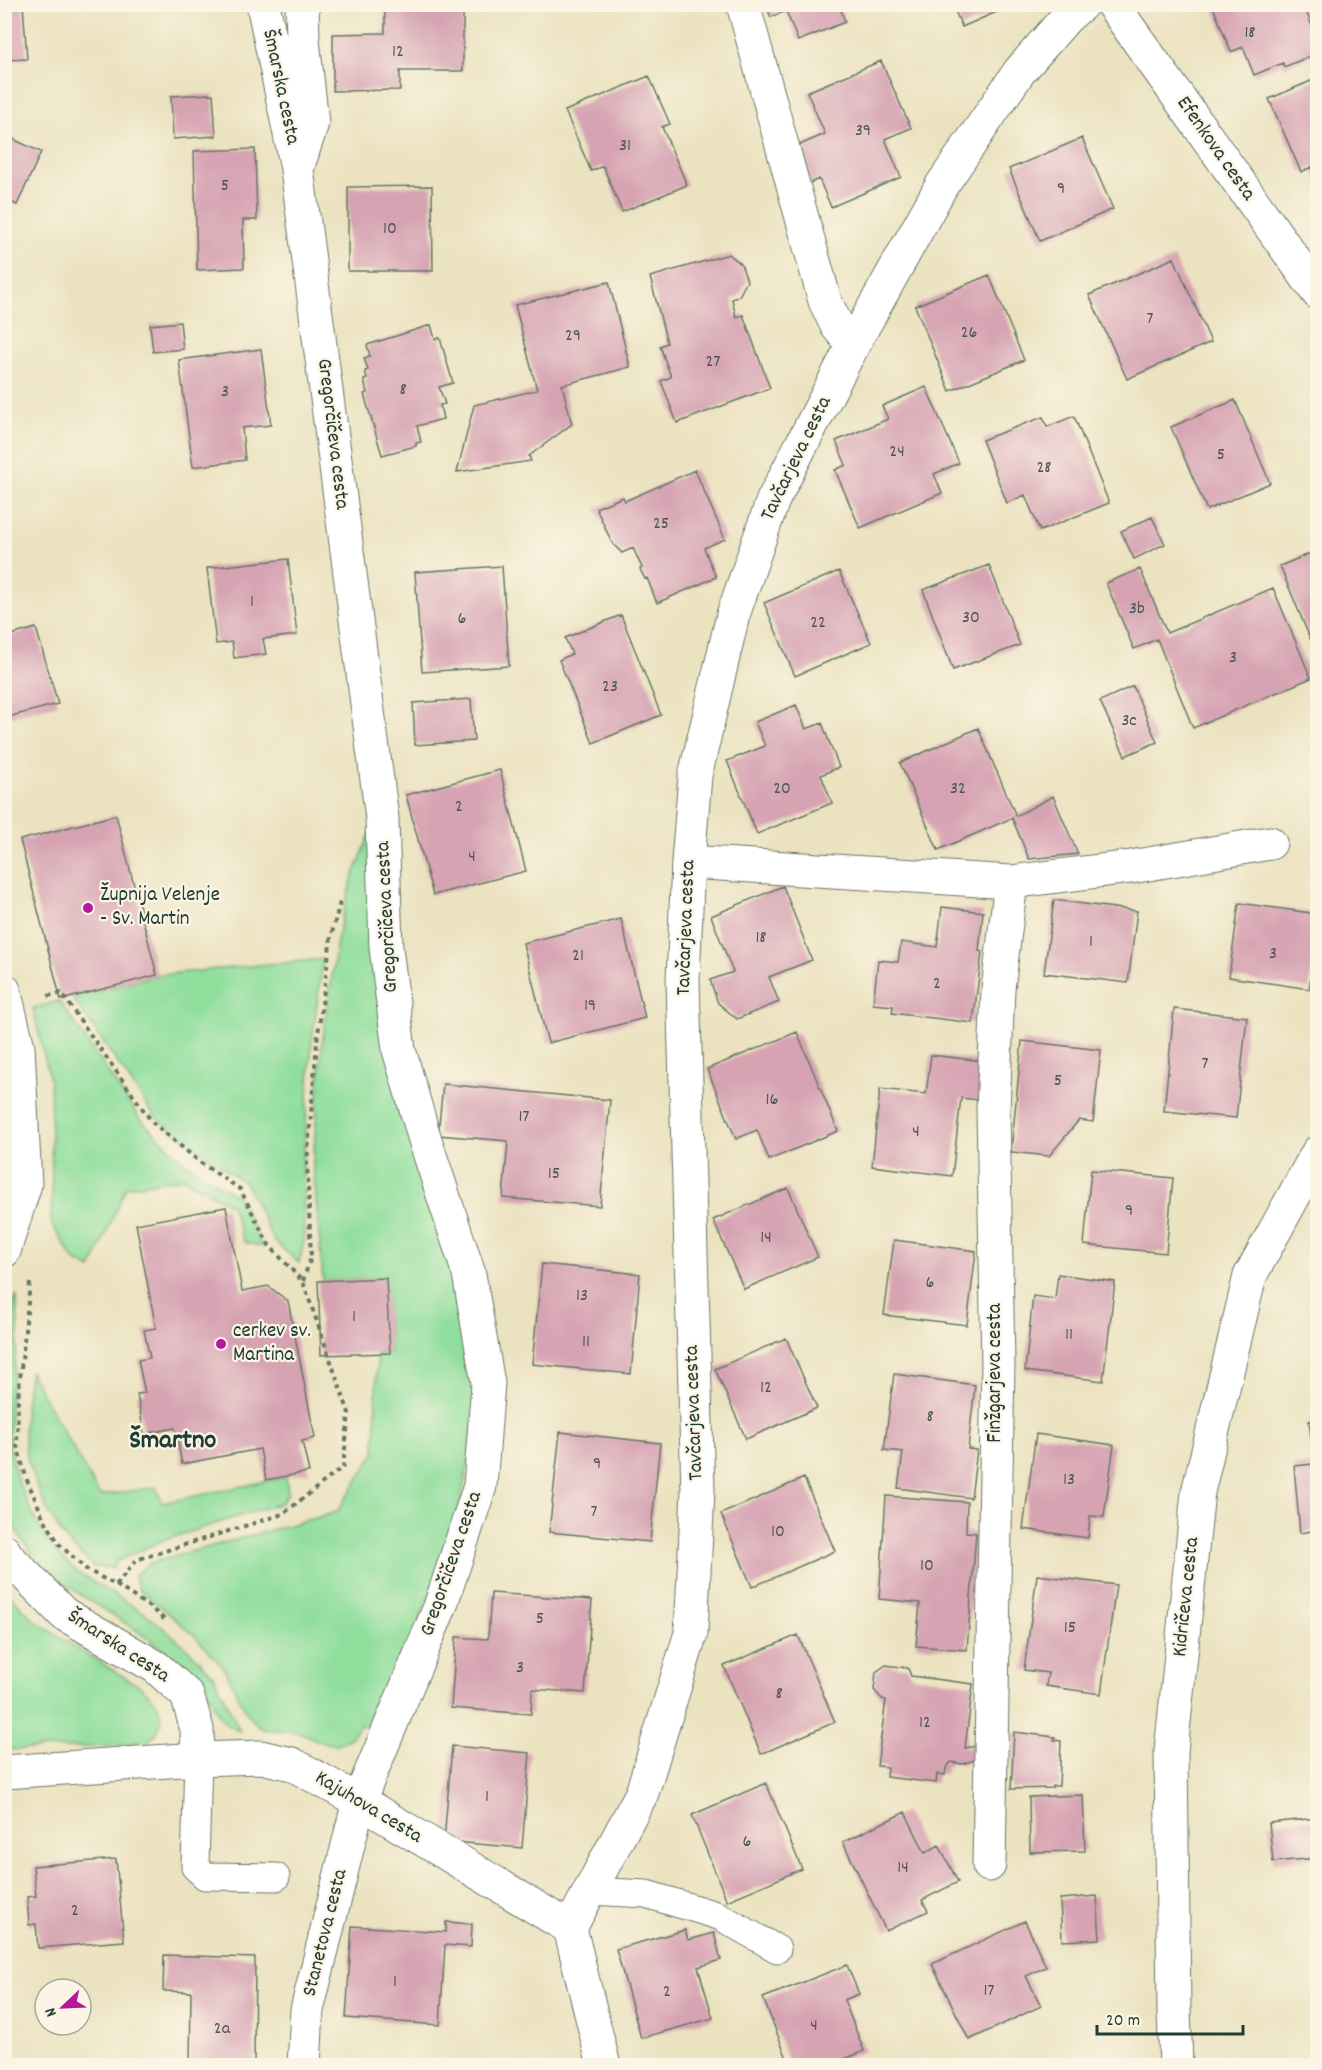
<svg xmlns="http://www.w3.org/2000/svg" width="1322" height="2070" font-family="Dekko,sans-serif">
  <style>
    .green { fill: #8fde9c; stroke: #578e68; stroke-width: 1.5 }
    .building { fill: #d6a3b2 }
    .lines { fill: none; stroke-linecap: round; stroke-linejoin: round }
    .lane-casing { stroke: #667765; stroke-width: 29 }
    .street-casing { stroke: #667765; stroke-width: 35 }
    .secondary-casing { stroke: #667765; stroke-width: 35 }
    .path { stroke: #667765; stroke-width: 4; stroke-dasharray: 4.5 4.5; stroke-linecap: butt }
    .lane { stroke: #fff; stroke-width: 27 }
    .street { stroke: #fff; stroke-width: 33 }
    .secondary { stroke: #fff; stroke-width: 33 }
    .poi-dot { fill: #b5179e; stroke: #fcf5e5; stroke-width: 2 }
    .labels { text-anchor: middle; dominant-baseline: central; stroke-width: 4.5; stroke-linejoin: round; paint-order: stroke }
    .number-label { font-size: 18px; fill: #4d5654 }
    .street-label { font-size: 21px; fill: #1f3d34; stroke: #fcf5e5 }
    .poi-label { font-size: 21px; fill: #1f3d34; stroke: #fcf5e5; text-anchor: start }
    .district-label { font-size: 27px; font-weight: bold; fill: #1f3d34; stroke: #fcf5e5 }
  </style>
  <rect width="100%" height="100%" fill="#fcf5e5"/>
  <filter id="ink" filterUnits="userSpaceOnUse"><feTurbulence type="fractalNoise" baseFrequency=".0167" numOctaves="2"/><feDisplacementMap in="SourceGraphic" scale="12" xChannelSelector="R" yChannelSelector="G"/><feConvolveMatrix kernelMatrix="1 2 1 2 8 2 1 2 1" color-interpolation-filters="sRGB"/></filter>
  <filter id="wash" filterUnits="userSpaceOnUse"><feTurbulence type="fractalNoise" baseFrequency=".008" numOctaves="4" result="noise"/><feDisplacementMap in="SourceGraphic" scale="24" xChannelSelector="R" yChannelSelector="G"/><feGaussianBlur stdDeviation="1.35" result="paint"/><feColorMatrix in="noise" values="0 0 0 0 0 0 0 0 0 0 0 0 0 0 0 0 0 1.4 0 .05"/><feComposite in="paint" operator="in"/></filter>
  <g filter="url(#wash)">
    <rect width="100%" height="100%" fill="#ebe2c0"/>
    <path class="green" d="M372,829l84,450c10,43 20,87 18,131 -5,112 -57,216 -103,316l-11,-1 -9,13 -13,6 -14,-1 -25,-11 -37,-3 -13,-12 -25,-49 -31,-34 -55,-46 -3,-13 15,-12 187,-51 38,-59 2,-99 13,-1 -5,-75 -62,3 -10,-117 9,-121 16,-108 14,-56z
      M323,959l-11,82 -9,121 1,79 -5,22 -25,-22 -28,-57 -91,-67 -83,-120 85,-22z
      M59,1001l81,118 47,45 50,32 26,51 -19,-5 -13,-37 -48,-27 -57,9 -35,82 -17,-9 -23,-37 1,-43 -2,-99 -17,-73z
      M17,1295l1,42 -8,60 -1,48 9,37 20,43 16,25 24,23 67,40 41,34 28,29 26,55c-24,-7 -23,-26 -36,-44 -6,-8 -16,-15 -23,-22 -59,-57 -147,-75 -177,-161l1,-175z
      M30,1372l70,124 56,-9 6,16 124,-26 2,16 -7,10 -120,38 -44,20 -4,7 -19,-1c-11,-11 -24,-21 -32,-33 -16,-23 -34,-62 -37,-89 -3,-24 1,-50 5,-73z
      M5,1590l28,29 35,24 73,44 16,16 5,16 -5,14 -9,8 -30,5 -113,4z"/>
    <g id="blocks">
      <path class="building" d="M4,4h19l4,55 -23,1z
        M385,4h78v67h-63v19l-67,1v-57l52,-1z
        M765,4h74l6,18 -47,19 -12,-30 -15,6z
        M952,4h63l-53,23z
        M1212,4h91l15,36v13l-34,14 -1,-4 -29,12 -11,-28 -12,5z
        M881,61l30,67 -26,11 16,38 -70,30 -12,-28 -9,4 -15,-36 30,-13 -18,-42z
        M649,76l21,48 -8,3 25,58 -65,27 -19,-46 -12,5 -26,-60z
        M1318,78l-1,87v15l-5,-13 -11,5 -32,-73z
        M213,94l3,42 -43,3 -2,-43z
        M4,135l37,17 -24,53 -11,-5 -2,4z
        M1082,138l31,71 -73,32 -31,-72z
        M255,149l2,71h-14l1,48 -47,2 -3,-119z
        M432,186l1,85h-85v-84z
        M729,254l12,10 6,17 -8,15 -7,3 4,18 7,-2 27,73 -93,35 -16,-42 10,-4 -11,-31 7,-3 -17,-66z
        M1174,258l37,84 -84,37 -38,-84z
        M989,275l35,85 -74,31 -35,-85z
        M609,282l21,85 -68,18 10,39 -43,32 2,5 -74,11 17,-67 63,-15 -22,-85z
        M180,322l3,27 -30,3 -3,-27z
        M431,325l4,14 5,-1 13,45 -14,4 6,17 -5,1 3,14 -26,7 4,16 -5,1v3l-34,9 -18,-61 3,-1 -3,-13 3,-1 -2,-8 3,-1 -4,-12 6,-2 -3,-11z
        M261,349l10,76 -29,3 3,32 -52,7 -14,-107z
        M926,387l33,76 -25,11 8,19 -82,35 -25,-58 11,-5 -10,-24 52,-22 -6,-13z
        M1235,400l35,83 -63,27 -36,-83z
        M1074,416l35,87 -69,28 -15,-36 -18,8 -25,-63 61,-23 4,10z
        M695,470l30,69 -21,9 12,29 -59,26 -10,-25 -2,1 -5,-10 2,-1 -9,-20 -11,5 -10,-10 -16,-35 27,-11 2,4z
        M1152,517l13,27 -31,15 -13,-28z
        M1318,550v105h-1l-37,-89z
        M288,559l9,76 -34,4 3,15 -32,4 -2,-16 -16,2 -9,-76z
        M989,565l31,80 -67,25 -30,-80z
        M502,566l7,100 -87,6 -7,-100z
        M1140,569l27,64 106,-45 38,90 -118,50 -36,-89 -23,10 -28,-66z
        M839,571l32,72 -76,33 -31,-73z
        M621,615l40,100 -68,28 -34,-83 13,-6 -7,-16z
        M36,628l22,76 -54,14v-81z
        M1133,686l24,56 -32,14 -25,-55z
        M471,699l3,42 -59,4 -2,-42z
        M796,705l10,24 16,-6 17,44 -18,8 11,28 -75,31 -30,-73 38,-15 -10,-24z
        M978,728l38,88 37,-20 25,58 -49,5 -17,-41 -74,32 -38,-87z
        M500,770l26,101 -93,24 -27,-100z
        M116,815l41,160 -96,25 -41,-160z
        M783,886l29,74 -43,17 10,25 -42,17 -19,-16 -8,-23 23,-8 -22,-56z
        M1054,900l83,11 -9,72 -84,-10z
        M1239,903l79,11v16l-9,59 -80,-12z
        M942,907l41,5 -4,39 3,1 -9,71 -81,-10 1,-7 -20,-2 5,-44 20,2 3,-20 36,5z
        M621,919l24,99 -97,25 -25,-100z
        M1174,1009l73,8 -11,101 -72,-7z
        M797,1032l41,99 -69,29 -12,-30 -21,9 -29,-70z
        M1022,1041l79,9 -8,72 -14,-2 -30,36 -38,-4z
        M931,1055l52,6 -4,39 -18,-2 -9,78 -80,-10 8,-77 46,5z
        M443,1084l167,16 -10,106 -97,-8 5,-57 -70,-6z
        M1091,1170l82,8 -7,75 -82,-8z
        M788,1188l30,69 -74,32 -31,-69z
        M226,1207l16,84 26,-5 20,15 27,137 -13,3 7,31 -43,8 -6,-31 -78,15 -7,-36 -31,6 -7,-40 8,-1 -7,-33 12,-2 -6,-28 12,-2 -20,-104z
        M894,1240l82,11 -9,74 -83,-10z
        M542,1264l98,10 -9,100 -99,-10z
        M1058,1274l57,8 -12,99 -78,-10 8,-75 22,3z
        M386,1278l4,75 -69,2 -3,-74z
        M786,1338l31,70 -71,31 -31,-70z
        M894,1374l81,11 -7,64 9,1 -6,48 -73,-10 5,-36 -19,-2z
        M1318,1420v110l-18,3 -6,-67 20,-2 -5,-43z
        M560,1432l100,11 -10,99 -101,-10z
        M1036,1434l78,11 -10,72 -14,-1 -2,22 -65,-9z
        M804,1478l31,73 -83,36 -31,-73z
        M886,1496l81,6 -1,30 10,1 -9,117 -51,-4 4,-43 -41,-4z
        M1037,1575l79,10 -15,109 -55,-8 2,-13 -24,-3z
        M491,1593l101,7 -7,93 -53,-4 -1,25 -80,-6 5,-71 32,2z
        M798,1635l37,87 -74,32 -37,-88z
        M886,1665l22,3 3,8 62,8 -8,64 12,-2 -2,14 -13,4 -11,-2 -5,6 -1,7 -8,-1 -1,9 -50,-6 1,-10 -10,-1 9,-66 -4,-1 -8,-9 2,-18z
        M1014,1732l41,5 -1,3 7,1 -2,45h-7v2l-41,1z
        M452,1746l78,7 -8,95 -78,-7z
        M766,1783l36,86 -75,32 -35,-86z
        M1083,1795l2,56 -55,1 -1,-55z
        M905,1812l20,41 14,-8 19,37 -36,18 6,11 -42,20 -43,-89z
        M1318,1818v40l-45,4 -4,-39z
        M116,1859l8,82 -86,7 -2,-24 -7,1 -2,-28 9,-1 -3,-30z
        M1097,1896l3,43 -38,2 -2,-42z
        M1025,1921l21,46 -20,9 15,30 -72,34 -37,-76z
        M446,1922l26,2 -1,23 -26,-2 -5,80 -94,-7 6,-92 94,6z
        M685,1930l3,10 26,-7 7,27 -23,7 15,51 -72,20 -25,-89z
        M164,1955l91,3 -1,108h-64l1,-74 -28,-1z
        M847,1965l12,29 -15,6 20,51 -36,15h-38l-27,-68z
        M4,2060l19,1v5h-19z
        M58,2060l26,1 -1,5h-25z"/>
    </g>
  </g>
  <g filter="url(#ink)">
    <use href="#blocks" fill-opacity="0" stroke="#667765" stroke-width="1.5"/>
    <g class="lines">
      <g class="lane-casing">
        <path id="lane" d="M198,1759l-3,108 10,9 71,1
          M590,1891l56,3 73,22 58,33"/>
      </g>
      <g class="street-casing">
        <path id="street" d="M263,4l34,164
          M302,4l1,36 9,83 -15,46 85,649 4,130 13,102 26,90 44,134 19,109 -8,103 -40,121 -81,194 -52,209 -3,56
          M743,4l82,297 12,25 16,19
          M1112,4l206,289
          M688,862l323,20 120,-15 139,-24
          M4,990l14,57 7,137 -21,67
          M4,1551l3,5 57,58 92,53 31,28 10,34 1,30
          M4,1772l194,-13 63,-2 31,7 67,37 211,127 34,138
          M989,1865l9,-502 -5,-253 5,-121 13,-107
          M570,1928l72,-135 49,-160 7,-142 -15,-511 5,-118 7,-86 38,-161 40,-115 80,-155 89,-160 77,-113 48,-55 15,-13"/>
      </g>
      <g class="secondary-casing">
        <path id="secondary" d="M1176,2066l-2,-55 -3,-260 27,-259 52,-216 68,-124"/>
      </g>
      <path class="path" d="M48,996l13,-3 91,129 49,41 39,26 29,56 34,37 46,131 -6,54 -60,47 -147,46 -20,25
        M303,1281l8,-24 -4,-95 10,-120 14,-105 9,-35
        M30,1283l-12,115 -1,48 10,34 16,37 16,27 28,26 29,15 35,23 15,13"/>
      <use href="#lane" class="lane"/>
      <use href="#street" class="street"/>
      <use href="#secondary" class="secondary"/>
    </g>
  </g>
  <g class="poi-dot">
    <circle cx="88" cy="908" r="6"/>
    <circle cx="221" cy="1344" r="6"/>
  </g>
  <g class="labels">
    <g class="number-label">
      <text x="1250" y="33">18</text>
      <text x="398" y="52">12</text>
      <text x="863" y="131">39</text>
      <text x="625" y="146">31</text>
      <text x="225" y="186">5</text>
      <text x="1061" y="189">9</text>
      <text x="390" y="229">10</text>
      <text x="1150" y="319">7</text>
      <text x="969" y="333">26</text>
      <text x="573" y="336">29</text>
      <text x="713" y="362">27</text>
      <text x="403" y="390">8</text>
      <text x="225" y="392">3</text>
      <text x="897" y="452">24</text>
      <text x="1221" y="455">5</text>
      <text x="1044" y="468">28</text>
      <text x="661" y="524">25</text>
      <text x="252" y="602">1</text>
      <text x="1137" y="609">3b</text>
      <text x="971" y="618">30</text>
      <text x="462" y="619">6</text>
      <text x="818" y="623">22</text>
      <text x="1233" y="658">3</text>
      <text x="610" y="687">23</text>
      <text x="1129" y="721">3c</text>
      <text x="782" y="789">20</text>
      <text x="958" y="789">32</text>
      <text x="459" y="807">2</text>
      <text x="472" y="857">4</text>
      <text x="761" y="938">18</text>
      <text x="1091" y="942">1</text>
      <text x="1273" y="954">3</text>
      <text x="578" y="956">21</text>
      <text x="937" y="984">2</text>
      <text x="590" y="1006">19</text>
      <text x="1205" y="1064">7</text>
      <text x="1058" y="1081">5</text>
      <text x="772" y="1100">16</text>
      <text x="524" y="1117">17</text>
      <text x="916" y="1132">4</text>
      <text x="554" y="1174">15</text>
      <text x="1129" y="1211">9</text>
      <text x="766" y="1238">14</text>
      <text x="930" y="1283">6</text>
      <text x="582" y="1296">13</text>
      <text x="354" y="1317">1</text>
      <text x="1069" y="1335">11</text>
      <text x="586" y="1342">11</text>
      <text x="766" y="1388">12</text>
      <text x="930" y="1417">8</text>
      <text x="597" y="1464">9</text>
      <text x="1069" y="1480">13</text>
      <text x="594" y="1512">7</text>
      <text x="778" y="1532">10</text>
      <text x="927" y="1566">10</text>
      <text x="540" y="1619">5</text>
      <text x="1070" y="1628">15</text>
      <text x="520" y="1668">3</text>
      <text x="779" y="1694">8</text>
      <text x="925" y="1723">12</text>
      <text x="487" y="1797">1</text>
      <text x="747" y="1842">6</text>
      <text x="903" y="1868">14</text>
      <text x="75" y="1911">2</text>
      <text x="395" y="1982">1</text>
      <text x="989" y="1991">17</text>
      <text x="667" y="1992">2</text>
      <text x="814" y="2026">4</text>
      <text x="222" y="2029">2a</text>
    </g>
    <g class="street-label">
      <text transform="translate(280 87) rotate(78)">Šmarska cesta</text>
      <text transform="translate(1215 149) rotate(55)">Efenkova cesta</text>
      <text transform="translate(332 434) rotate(83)">Gregorčičeva cesta</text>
      <text transform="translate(797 459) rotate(-64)">Tavčarjeva cesta</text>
      <text transform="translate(388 917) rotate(-93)">Gregorčičeva cesta</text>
      <text transform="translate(687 928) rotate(-88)">Tavčarjeva cesta</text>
      <text transform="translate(996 1373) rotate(-90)">Finžgarjeva cesta</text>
      <text transform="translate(695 1413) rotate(-92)">Tavčarjeva cesta</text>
      <text transform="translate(452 1564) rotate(-71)">Gregorčičeva cesta</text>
      <text transform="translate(1187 1597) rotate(-84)">Kidričeva cesta</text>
      <text transform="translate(118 1647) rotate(33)">Šmarska cesta</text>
      <text transform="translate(368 1808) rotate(31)">Kajuhova cesta</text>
      <text transform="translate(326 1933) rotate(-76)">Stanetova cesta</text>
    </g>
    <g class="poi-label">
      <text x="100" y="896">Župnija Velenje<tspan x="100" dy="24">- Sv. Martin</tspan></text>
      <text x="233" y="1332">cerkev sv.<tspan x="233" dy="24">Martina</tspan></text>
    </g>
    <g class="district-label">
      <text x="173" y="1441">Šmartno</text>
    </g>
  </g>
  <rect width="1322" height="2070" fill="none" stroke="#fcf5e5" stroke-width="24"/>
  <g transform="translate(63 2007) rotate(247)"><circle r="28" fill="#fcf5e5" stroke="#a4ab9e" stroke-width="1.5"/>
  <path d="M0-4.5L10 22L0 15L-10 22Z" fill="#b5179e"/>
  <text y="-9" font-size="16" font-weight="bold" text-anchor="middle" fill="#1f3d34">N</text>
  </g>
  <path d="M1097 2025v9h146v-9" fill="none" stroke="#1f3d34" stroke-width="3"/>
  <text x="1106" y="2025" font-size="18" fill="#1f3d34" stroke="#fcf5e5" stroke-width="4.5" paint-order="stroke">20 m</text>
</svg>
